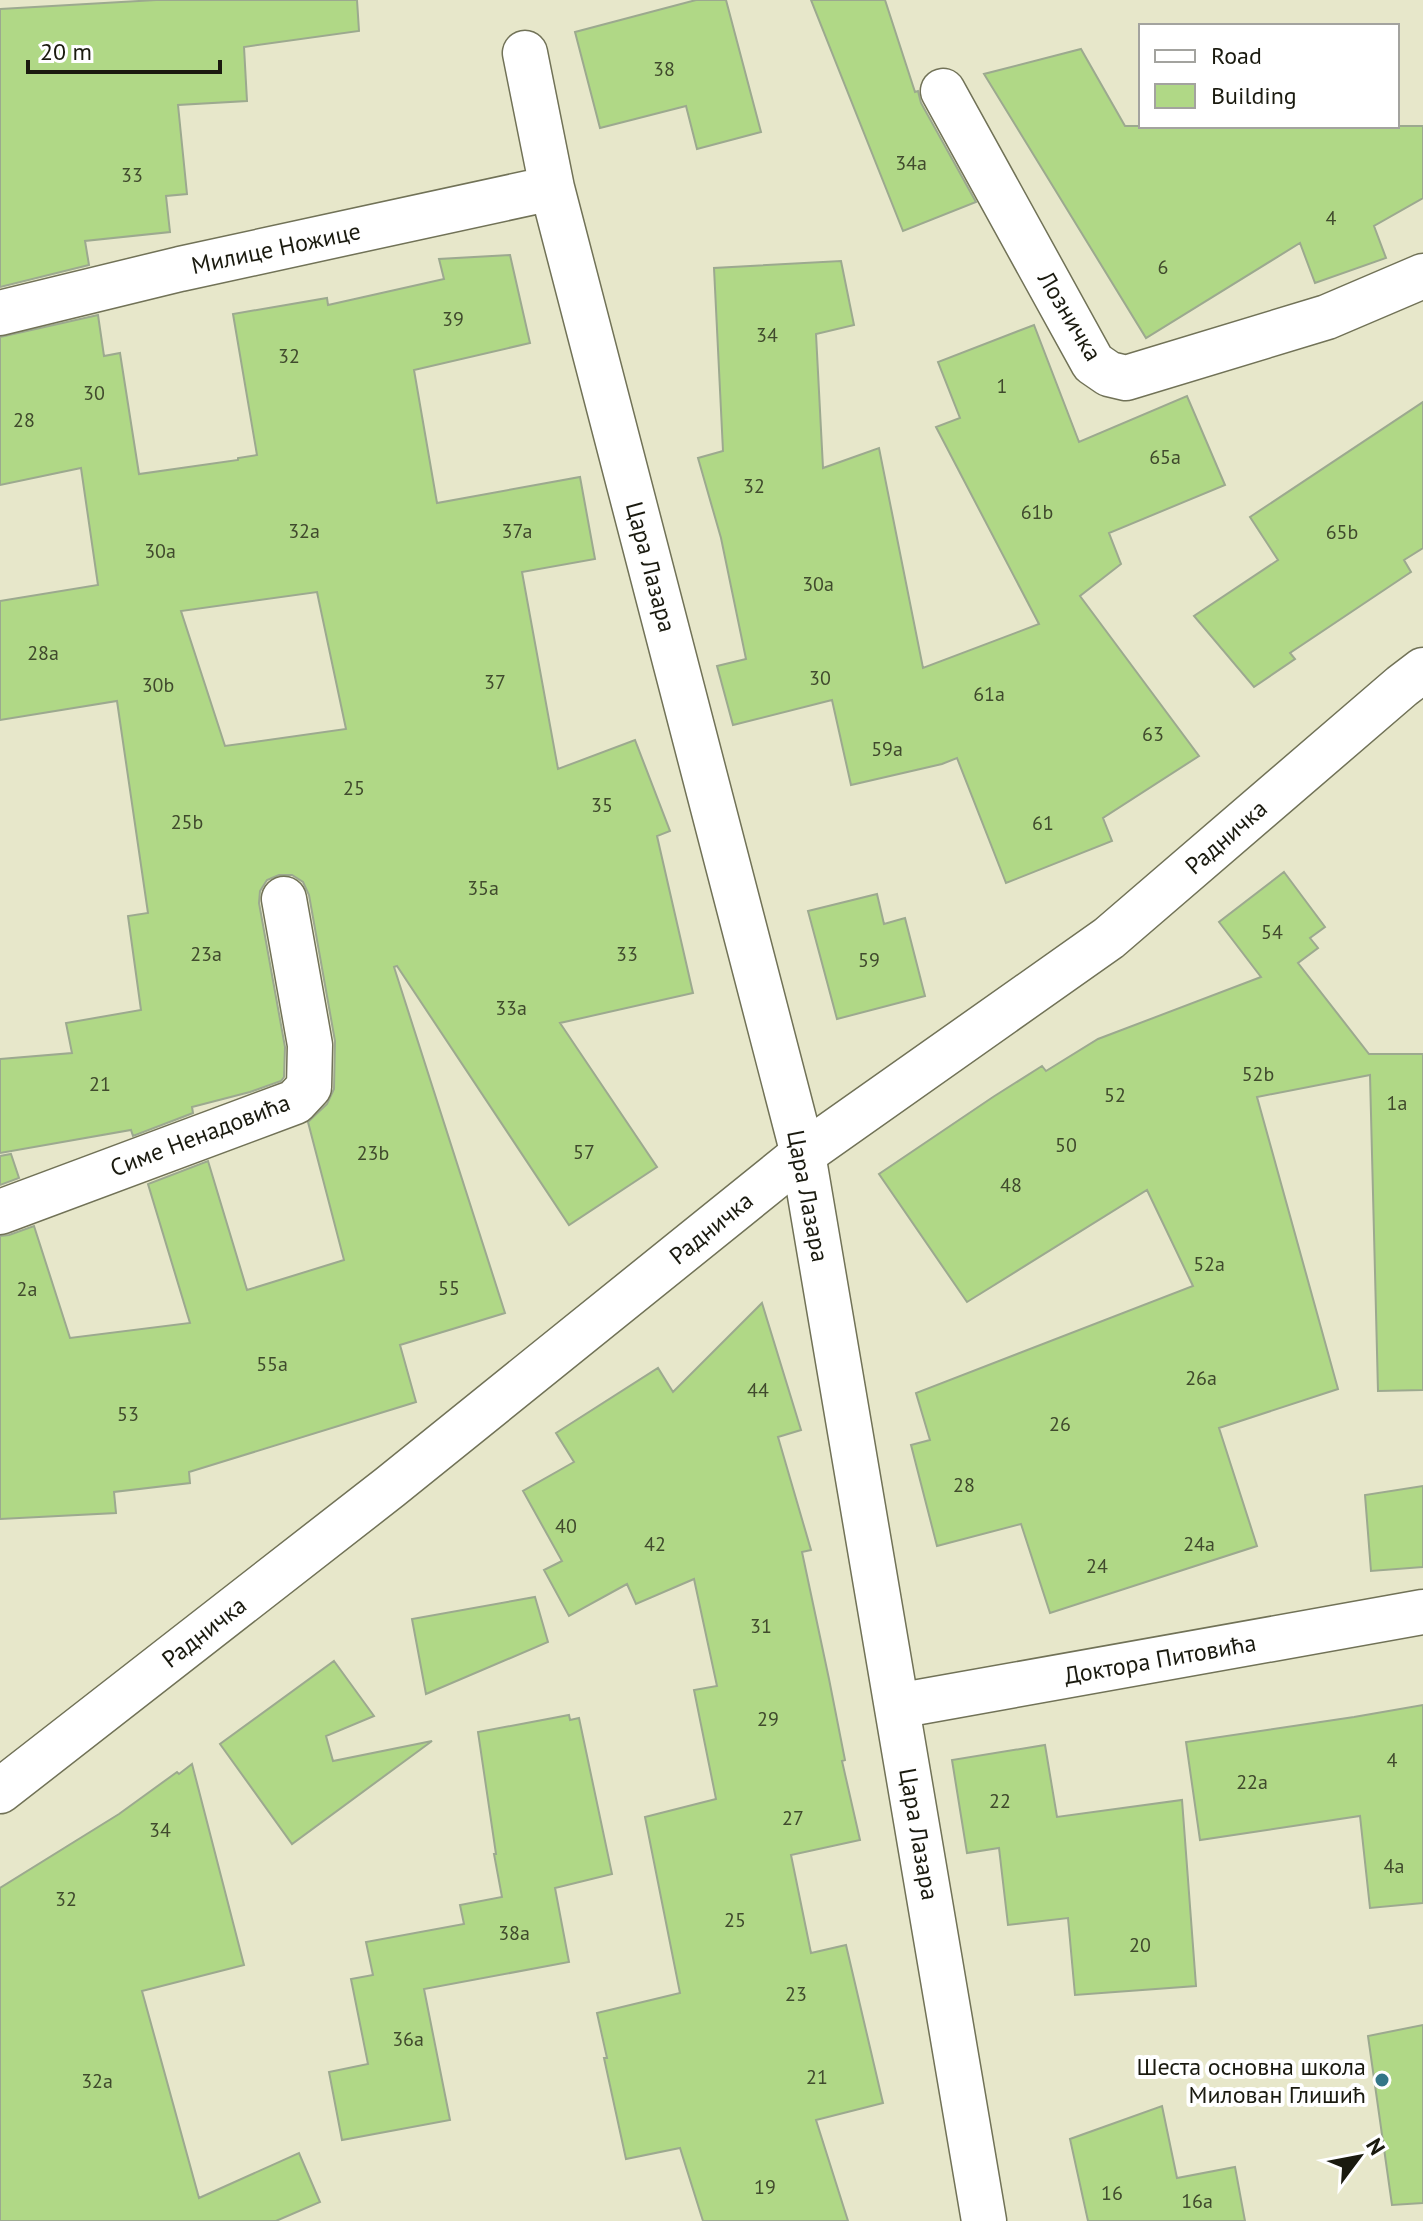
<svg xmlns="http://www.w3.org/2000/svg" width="1423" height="2221" font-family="'PT Sans',sans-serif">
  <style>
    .building { fill: #b0d886; stroke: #9ca98f; stroke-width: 2; fill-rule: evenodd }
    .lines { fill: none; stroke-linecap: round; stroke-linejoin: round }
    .minor-casing { stroke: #717257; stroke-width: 47 }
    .tertiary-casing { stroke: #717257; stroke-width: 47 }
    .minor { stroke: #fff; stroke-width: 44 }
    .tertiary { stroke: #fff; stroke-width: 44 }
    .poi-dot { fill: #337687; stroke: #fff; stroke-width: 3 }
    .labels { text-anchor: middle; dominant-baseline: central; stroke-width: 8; stroke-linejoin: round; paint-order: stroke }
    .number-label { font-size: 20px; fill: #404a2d }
    .street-label { font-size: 24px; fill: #1a1a0f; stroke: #fff }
    .poi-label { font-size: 24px; fill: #1a1a0f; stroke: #fff; text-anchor: end }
  </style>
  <rect width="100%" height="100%" fill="#e7e7ca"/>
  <path class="building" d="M156,0h201l2,31 -115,16 3,54 -69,4 9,89 -21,2 4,36 -85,9 4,24 -89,22v-278z
    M696,0h30l35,132 -64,17 -11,-43 -86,22 -25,-96z
    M811,0h74l30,92 3,-1 3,12 55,99 -73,29z
    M1081,49l44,77h298v72l-49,28 12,32 -71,25 -15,-40 -154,95 -162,-264z
    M510,255l20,88 -116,27 23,133 143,-26 15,82 -73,13 36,197 77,-29 35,91 -13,5 36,157 -133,30 97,144 -88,58 -172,-259 -3,1 111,346 -105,32 16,57 -227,70 1,11 -76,9 2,21 -116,6v-283l9,-1 25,-9 36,112 120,-15 -42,-139 60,-23 39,129 97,-30 -36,-138 19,-18 7,-15 1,-48 -26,-146 -6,-13 -11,-7h-13l-12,5 -7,11 -1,12 26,144 -1,30 -3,4 -31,11 -58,15 1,6 -60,23 -2,-6 -131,23v-94l72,-6 -6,-30 75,-13 -13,-94 20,-3 -31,-212 -117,19v-119l98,-16 -17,-117 -81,17v-148l98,-22 6,41 16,-3 19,121 99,-14v-2l19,-3 -24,-141 94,-16 1,7 116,-26 -5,-20zM317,592l29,137 -121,17 -44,-135z
    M841,261l13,64 -38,9 7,134 56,-20 44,220 116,-44 -103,-197 24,-9 -22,-56 96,-37 45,117 108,-46 38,89 -116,48 12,31 -41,32 119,160 -96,62 9,23 -106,42 -49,-125 -15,6 -91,21 -19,-85 -99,25 -16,-59 29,-7 -25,-121 -23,-80 25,-7 -9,-183z
    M1423,402v146l-19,12 7,12 -121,81 5,6 -41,28 -60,-71 84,-56 -28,-43z
    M1284,872l41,55 -15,11 8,10 -20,15 71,91h54v336l-45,1 -8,-316 -113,22 81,292 -119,39 38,118 -207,67 -29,-89 -84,22 -26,-101 19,-5 -14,-47 277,-107 -46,-96 -180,112 -88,-128 114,-77 49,-31 4,5 52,-32 163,-62 -42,-55z
    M877,894l7,30 21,-6 20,78 -88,23 -29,-108z
    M11,1154l8,24 -19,7v-29z
    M762,1303l39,127 -23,7 33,113 -9,2 27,127 16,81 -3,1 18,79 -69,15 20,98 35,-8 37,158 -67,17 32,101h-145l-23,-73 -54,11 -22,-101h3l-10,-45 83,-20 -35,-176 71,-18 -22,-109 23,-4 -23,-107 -58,25 -9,-20 -58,32 -25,-46 18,-9 -39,-70 51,-29 -18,-29 102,-65 15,24z
    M1423,1486v81l-52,4 -6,-76z
    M535,1597l13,45 -122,52 -14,-75z
    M334,1661l40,55 -48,20 7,25 99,-20 -140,103 -72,-100z
    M1423,1705v198l-53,5 -10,-92 -160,24 -14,-98 168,-25z
    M569,1715l1,5 9,-2 33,156 -57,14 14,74 -145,27 26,131 -108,20 -13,-68 39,-8 -17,-85 22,-4 -7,-33 98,-18 -4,-19 42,-8 -8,-43h2l-18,-122z
    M1045,1745l12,72 125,-17 14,186 -121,9 -7,-77 -60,7 -9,-77 -32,5 -15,-93z
    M192,1764l52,201 -102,26 57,207 100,-45 21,49 -44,19h-276v-333l119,-74 58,-42 2,2z
    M1423,2025v178l-31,2 -24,-169z
    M1162,2106l15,72 58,-11 10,54h-157l-18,-82z"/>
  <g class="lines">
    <g class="minor-casing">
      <path id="minor" d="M525,53l27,135 251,966 181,1067
        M943,91l150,272 16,11 17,4 201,-61 96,-41
        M0,313l180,-44 372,-81
        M0,1212l295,-110 14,-15 1,-42 -26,-146
        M897,1706l526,-94"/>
    </g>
    <g class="tertiary-casing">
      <path id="tertiary" d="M0,1791l390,-304 413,-333 306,-216 293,-252 21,-16"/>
    </g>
    <use href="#minor" class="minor"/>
    <use href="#tertiary" class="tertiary"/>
  </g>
  <circle class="poi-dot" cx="1382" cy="2080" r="8"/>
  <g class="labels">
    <g class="number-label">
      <text x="664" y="69">38</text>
      <text x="911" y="163">34a</text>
      <text x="132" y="175">33</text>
      <text x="1331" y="218">4</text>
      <text x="1163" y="267">6</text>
      <text x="453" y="319">39</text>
      <text x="767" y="335">34</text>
      <text x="289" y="356">32</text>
      <text x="1002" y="386">1</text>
      <text x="94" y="393">30</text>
      <text x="24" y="420">28</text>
      <text x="1165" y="457">65a</text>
      <text x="754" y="486">32</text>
      <text x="1037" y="512">61b</text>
      <text x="304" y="531">32a</text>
      <text x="517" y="531">37a</text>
      <text x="1342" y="532">65b</text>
      <text x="160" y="551">30a</text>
      <text x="818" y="584">30a</text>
      <text x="43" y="653">28a</text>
      <text x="820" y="678">30</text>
      <text x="495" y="682">37</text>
      <text x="158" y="685">30b</text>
      <text x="989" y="694">61a</text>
      <text x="1153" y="734">63</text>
      <text x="887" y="749">59a</text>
      <text x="354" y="788">25</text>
      <text x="602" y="805">35</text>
      <text x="187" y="822">25b</text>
      <text x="1043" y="823">61</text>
      <text x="483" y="888">35a</text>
      <text x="1272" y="932">54</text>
      <text x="206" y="954">23a</text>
      <text x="627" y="954">33</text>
      <text x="869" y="960">59</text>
      <text x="511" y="1008">33a</text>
      <text x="1258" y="1074">52b</text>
      <text x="100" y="1084">21</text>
      <text x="1115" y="1095">52</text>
      <text x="1397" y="1103">1a</text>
      <text x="1066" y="1145">50</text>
      <text x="584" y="1152">57</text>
      <text x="373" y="1153">23b</text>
      <text x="1011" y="1185">48</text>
      <text x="1209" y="1264">52a</text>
      <text x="449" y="1288">55</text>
      <text x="27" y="1289">2a</text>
      <text x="272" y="1364">55a</text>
      <text x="1201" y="1378">26a</text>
      <text x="758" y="1390">44</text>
      <text x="128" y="1414">53</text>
      <text x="1060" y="1424">26</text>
      <text x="964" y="1485">28</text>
      <text x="566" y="1526">40</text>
      <text x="655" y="1544">42</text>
      <text x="1199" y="1544">24a</text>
      <text x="1097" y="1566">24</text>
      <text x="761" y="1626">31</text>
      <text x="768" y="1719">29</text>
      <text x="1392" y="1760">4</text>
      <text x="1252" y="1782">22a</text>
      <text x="1000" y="1801">22</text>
      <text x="793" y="1818">27</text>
      <text x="160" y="1830">34</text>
      <text x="1394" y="1866">4a</text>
      <text x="66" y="1899">32</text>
      <text x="735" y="1920">25</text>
      <text x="514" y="1933">38a</text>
      <text x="1140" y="1945">20</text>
      <text x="796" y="1994">23</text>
      <text x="408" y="2039">36a</text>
      <text x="817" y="2077">21</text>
      <text x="97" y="2081">32a</text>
      <text x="765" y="2187">19</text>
      <text x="1112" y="2193">16</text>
      <text x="1197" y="2201">16a</text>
    </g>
    <g class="street-label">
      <text transform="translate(276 248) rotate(-12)">Милице Ножице</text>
      <text transform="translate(1070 316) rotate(59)">Лозничка</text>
      <text transform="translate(651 567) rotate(75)">Цара Лазара</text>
      <text transform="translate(1226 837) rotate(-41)">Радничка</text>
      <text transform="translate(200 1135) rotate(-21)">Симе Ненадовића</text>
      <text transform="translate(808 1196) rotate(79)">Цара Лазара</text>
      <text transform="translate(711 1228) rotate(-39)">Радничка</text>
      <text transform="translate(204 1632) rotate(-38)">Радничка</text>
      <text transform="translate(1160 1659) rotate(-10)">Доктора Питовића</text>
      <text transform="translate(919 1834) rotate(80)">Цара Лазара</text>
    </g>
    <g class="poi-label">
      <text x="1366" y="2066">Шеста основна школа<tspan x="1366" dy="28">Милован Глишић</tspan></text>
    </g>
  </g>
  <rect x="1139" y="24" width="260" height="104" fill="#ffffff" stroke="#a3a39f" stroke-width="2"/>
  <rect x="1155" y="50" width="40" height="12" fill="#ffffff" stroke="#a3a39f" stroke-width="2"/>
  <text x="1211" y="64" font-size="24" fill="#1a1a0f">Road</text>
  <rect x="1155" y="84" width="40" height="24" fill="#b0d886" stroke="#a3a39f" stroke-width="2"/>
  <text x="1211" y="104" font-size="24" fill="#1a1a0f">Building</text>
  <g transform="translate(1359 2157) rotate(58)" stroke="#ffffff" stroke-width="6" paint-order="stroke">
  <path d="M0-6L14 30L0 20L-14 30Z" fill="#1a1a0f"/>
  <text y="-12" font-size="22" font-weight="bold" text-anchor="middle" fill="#1a1a0f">N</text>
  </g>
  <path d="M28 60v12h192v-12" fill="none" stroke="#1a1a0f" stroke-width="4"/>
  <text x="40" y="60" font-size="24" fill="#1a1a0f" stroke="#ffffff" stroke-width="6" paint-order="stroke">20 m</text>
</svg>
